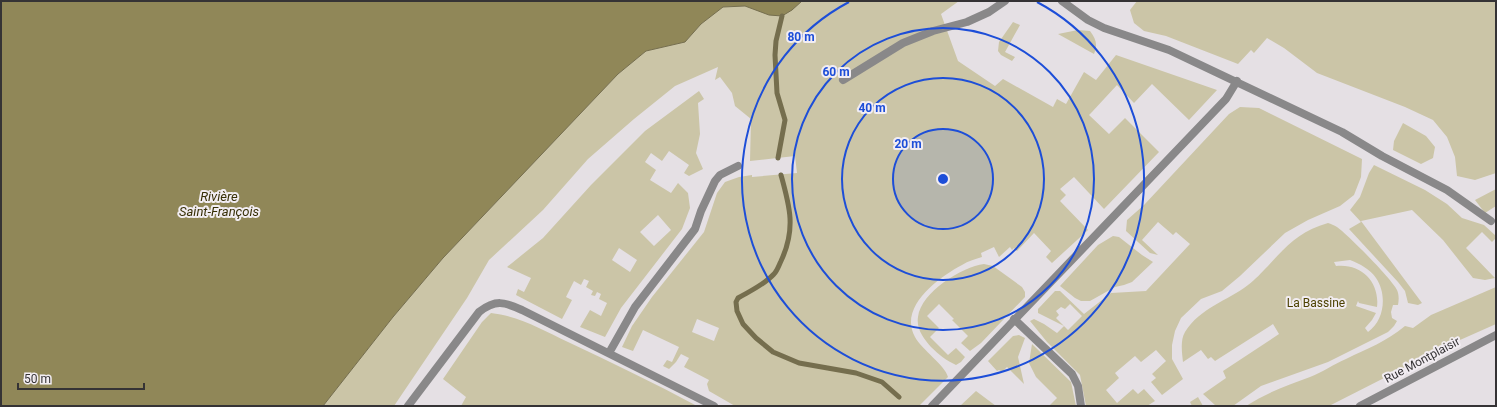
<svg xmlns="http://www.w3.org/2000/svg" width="1497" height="407" font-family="Roboto,sans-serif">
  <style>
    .green { fill: #cbc5a7; fill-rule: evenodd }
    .water { fill: #908758; stroke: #756e4e }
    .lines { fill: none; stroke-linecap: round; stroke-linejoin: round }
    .stream { stroke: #756e4e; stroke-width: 5 }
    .pedestrian { stroke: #898889; stroke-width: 8 }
    .tertiary { stroke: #898889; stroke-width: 8 }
    .ring { fill: none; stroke: #1d4ed8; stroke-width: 2 }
    .labels { text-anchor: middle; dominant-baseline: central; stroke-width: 4; stroke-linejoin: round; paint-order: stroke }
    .park-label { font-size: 12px; fill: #4d4202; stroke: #f2edf2 }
    .street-label { font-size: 12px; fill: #353335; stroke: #f2edf2 }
    .water-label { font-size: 13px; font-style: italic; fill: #372f06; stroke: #f2edf2 }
    .centre { fill: #1d4ed8; stroke: #f2edf2; stroke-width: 2 }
    .ring-label { font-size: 12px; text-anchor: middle; font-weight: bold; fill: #1d4ed8; stroke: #f2edf2; stroke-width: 4; stroke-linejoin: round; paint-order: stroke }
  </style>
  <rect width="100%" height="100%" fill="#e5e0e4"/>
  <path class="green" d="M802,1h157l-18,13 17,47 37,25 8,-7 50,28 4,-8 9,5 18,-32 12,8 20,-25 101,35 -28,30 -37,-36 -18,19 -17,-18 -25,27 -3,3 20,19 16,-16 34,34 -55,57 -30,-32 -14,12 6,6 -6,6 28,29 -36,33 -6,-6 5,-6 -17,-18 -17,18 -3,-3 -2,2 -2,-3 -11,10 -5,-10 -13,6 1,4c-6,2 -14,4 -20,8 -23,12 -64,42 -47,72 7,13 30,28 33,40l-29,29h-184l-26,-15 -2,-7 2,-4 -25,-13 5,-9 -8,-4 -5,8 -7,7 -6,-3 4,-6 5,2 7,-15 -36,-17 -10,21 -11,-4 10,-21 20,-29 52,-65 13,-39 8,-11 14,-5 13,-2v2l45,-4 -2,-17 -45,5 1,-42 -16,-13 -3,-13 -12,-16 -5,3 3,-13 -43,19 -41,33 -46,40 -45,51 -54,50 -22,38 -73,108h-71l70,-89 50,-59 175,-184 28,-23 39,-9 16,-18 22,-17 22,-1 24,9 23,-5zM697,319l22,9 -5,13 -22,-9z
    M1137,1h359v172l-21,7 -18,-4 -2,-19 -8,-20 -14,-17 -28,-13 -88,-34 -33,-25 -17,-10 -13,15 -3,-3 -13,14 -72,-28 -22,-5 -10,-8 -4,-13z
    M1013,22l7,3 -15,27 10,5 -3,4 -11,-6 -3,-4 1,-9z
    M1078,30l12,1c6,8 8,14 4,23l-36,-20z
    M699,91l5,8 -6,4 2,31 -4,19 7,16 -14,7 -5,-3 5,-8 -20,-14 -7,10 -11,-8 -6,9 11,8 -6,10 21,13 7,-10 10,10 2,15 -8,21 -61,79 -16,29 -25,-10 10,-17 11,6 6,-13 -8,-4 2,-5 -4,-2 -2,4 -4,-1 2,-4 -7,-4 3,-6 -5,-2 -3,6 -7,-4 -8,16 6,3 -10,19 -46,-24 2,-6 6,3 7,-14 -24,-11 36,-29 48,-53 54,-54zM658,215l13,15 -17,16 -14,-14zM619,248l18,12 -7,12 -18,-12z
    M1240,107l19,1 103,51 -1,18 -7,18 -14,11 -32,14 -23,13 -45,43 -18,15 -21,8 -20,19 -6,13 -3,14v14l11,20 -21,16 -11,-13 5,-4 -4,-4 14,-13 -10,-11 -15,12 -6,-6 -20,17 4,5 -13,12 11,13 16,-14 5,5 6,-5 11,12 -8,5h-61l-6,-31 -33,-33 -17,-21 4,-2 10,5 13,9 7,-7 -26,-13v-4l17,-18h5l24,23 27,-21 35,-2 44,-47 -14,-12 -3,3 -15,-13 -16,18 16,15 -8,-2 -24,-22 1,-11 17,-15 85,-91zM1070,304l12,12 -14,14 -12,-12 3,-3 -3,-4 5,-4 4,2z
    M1403,123l23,13 9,11 -2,11 -12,6 -28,-14 1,-9z
    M1374,165l51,25 22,14 15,14 22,7 12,11v2l-4,4 -10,-10 -16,16 29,30 -10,2 -12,-2 -30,-38 -31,-30 -51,11 61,82 -4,2 -10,-2 -3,-12 -7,-9 -49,-53 12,-7 -11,-12 10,-13 9,-24z
    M1496,189v17l-11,7 -10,-13z
    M1328,223c3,1 6,2 9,4 10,7 55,52 60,63 2,4 2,10 1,15h-5l-2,7 1,6 5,3 -3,5 -6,6 -60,30 -67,24 -28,20h-17l-13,-12 23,-16 -3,-7 56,-37 -6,-10 -58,37 -4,-4 -3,2 -7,-9 -18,12c-1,-9 -3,-22 2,-30 15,-24 42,-31 63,-47 7,-5 14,-13 20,-19 19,-21 32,-35 60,-43zM1350,260c10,4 20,9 26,18 11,16 9,42 -8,54l-3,-4 7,-8 4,-7 -20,-7 2,-5 1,2 18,4c3,-25 -16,-44 -41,-41l-2,-4z
    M1113,236l6,1 23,18 11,7 -21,20 -8,3 -9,2 -25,14h-9l-6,-3 -15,-12 38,-41z
    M984,264l9,2 29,21 3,5v5l-44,46 -11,8 -9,-8 7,-7 -16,-16 2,-1 -15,-15 -12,12 12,12 -9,9 18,18 8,-7 9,9 -4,5 -5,3c-9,-4 -18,-11 -25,-18 -7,-8 -15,-18 -13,-30 3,-25 44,-50 66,-53z
    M1496,287v37l-45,20 -122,62h-83c20,-13 42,-21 64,-29 13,-5 24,-13 36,-18 22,-11 40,-17 59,-33l8,2 18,-13z
    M491,313c27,3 52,17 77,29 43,20 86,41 129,64h-236l5,-9 -23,-18 39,-57z
    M1019,335l6,3 -7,19 6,27 -17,-17 -5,5 -3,-2 -2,1 -9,-10 25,-25z
    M1032,344l39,38 5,24h-27l8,-8 -21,-21 -7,-14z
    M976,391l20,15h-36z
    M1198,397l5,9h-11l-2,-4z"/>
  <path class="water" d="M1,1h801l-10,9 -10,6 -13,-1 -24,-9 -22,1 -22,17 -16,18 -39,9 -28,23 -175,184 -50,59 -70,89h-322z"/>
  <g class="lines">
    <path class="stream" d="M778,158l7,-38 -8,-27 -2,-38 1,-14 6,-25
      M781,175c9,32 15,54 0,86 -2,4 -4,10 -7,13 -10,11 -24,17 -36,24l-2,4 1,9 6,13 13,14 17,14 26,11 57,10 26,9 17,15"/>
    <path class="pedestrian" d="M1062,1l26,19 16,8 65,22 173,82 40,24 65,34 44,31
      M843,80l60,-37 30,-12 34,-9 22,-10 16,-11
      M1014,319l58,55 6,12 3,20
      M609,353l26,-46 60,-78 6,-18 14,-30 5,-6 18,-9
      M408,406l71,-94c17,-13 25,-10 43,-2l192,96
      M932,406l294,-307 11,-18"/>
    <path class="tertiary" d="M1360,406l136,-71"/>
  </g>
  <circle cx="943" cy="179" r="50" fill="#1d4ed8" fill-opacity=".12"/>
  <g class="ring">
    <circle cx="943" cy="179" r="50"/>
    <circle cx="943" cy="179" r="101"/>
    <circle cx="943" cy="179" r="151"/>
    <path d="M1037 2A201 201 0 1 1 849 2"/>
  </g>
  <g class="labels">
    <g class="park-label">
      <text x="1316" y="303">La Bassine</text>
    </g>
    <g class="street-label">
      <text transform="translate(1422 360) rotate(-28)">Rue Montplaisir</text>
    </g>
    <g class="water-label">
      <text x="219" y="196">Rivière<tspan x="219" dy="15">Saint-François</tspan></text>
    </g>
  </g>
  <circle cx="943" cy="179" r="6" class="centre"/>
  <g class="ring-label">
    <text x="801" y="41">80 m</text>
    <text x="836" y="76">60 m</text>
    <text x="872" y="112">40 m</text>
    <text x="908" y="148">20 m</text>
  </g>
  <rect width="1497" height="407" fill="none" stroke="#353335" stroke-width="4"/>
  <path d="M18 383v6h126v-6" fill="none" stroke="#353335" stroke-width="2"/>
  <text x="24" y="383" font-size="12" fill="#353335" stroke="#f2edf2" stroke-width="3" paint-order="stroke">50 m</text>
</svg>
